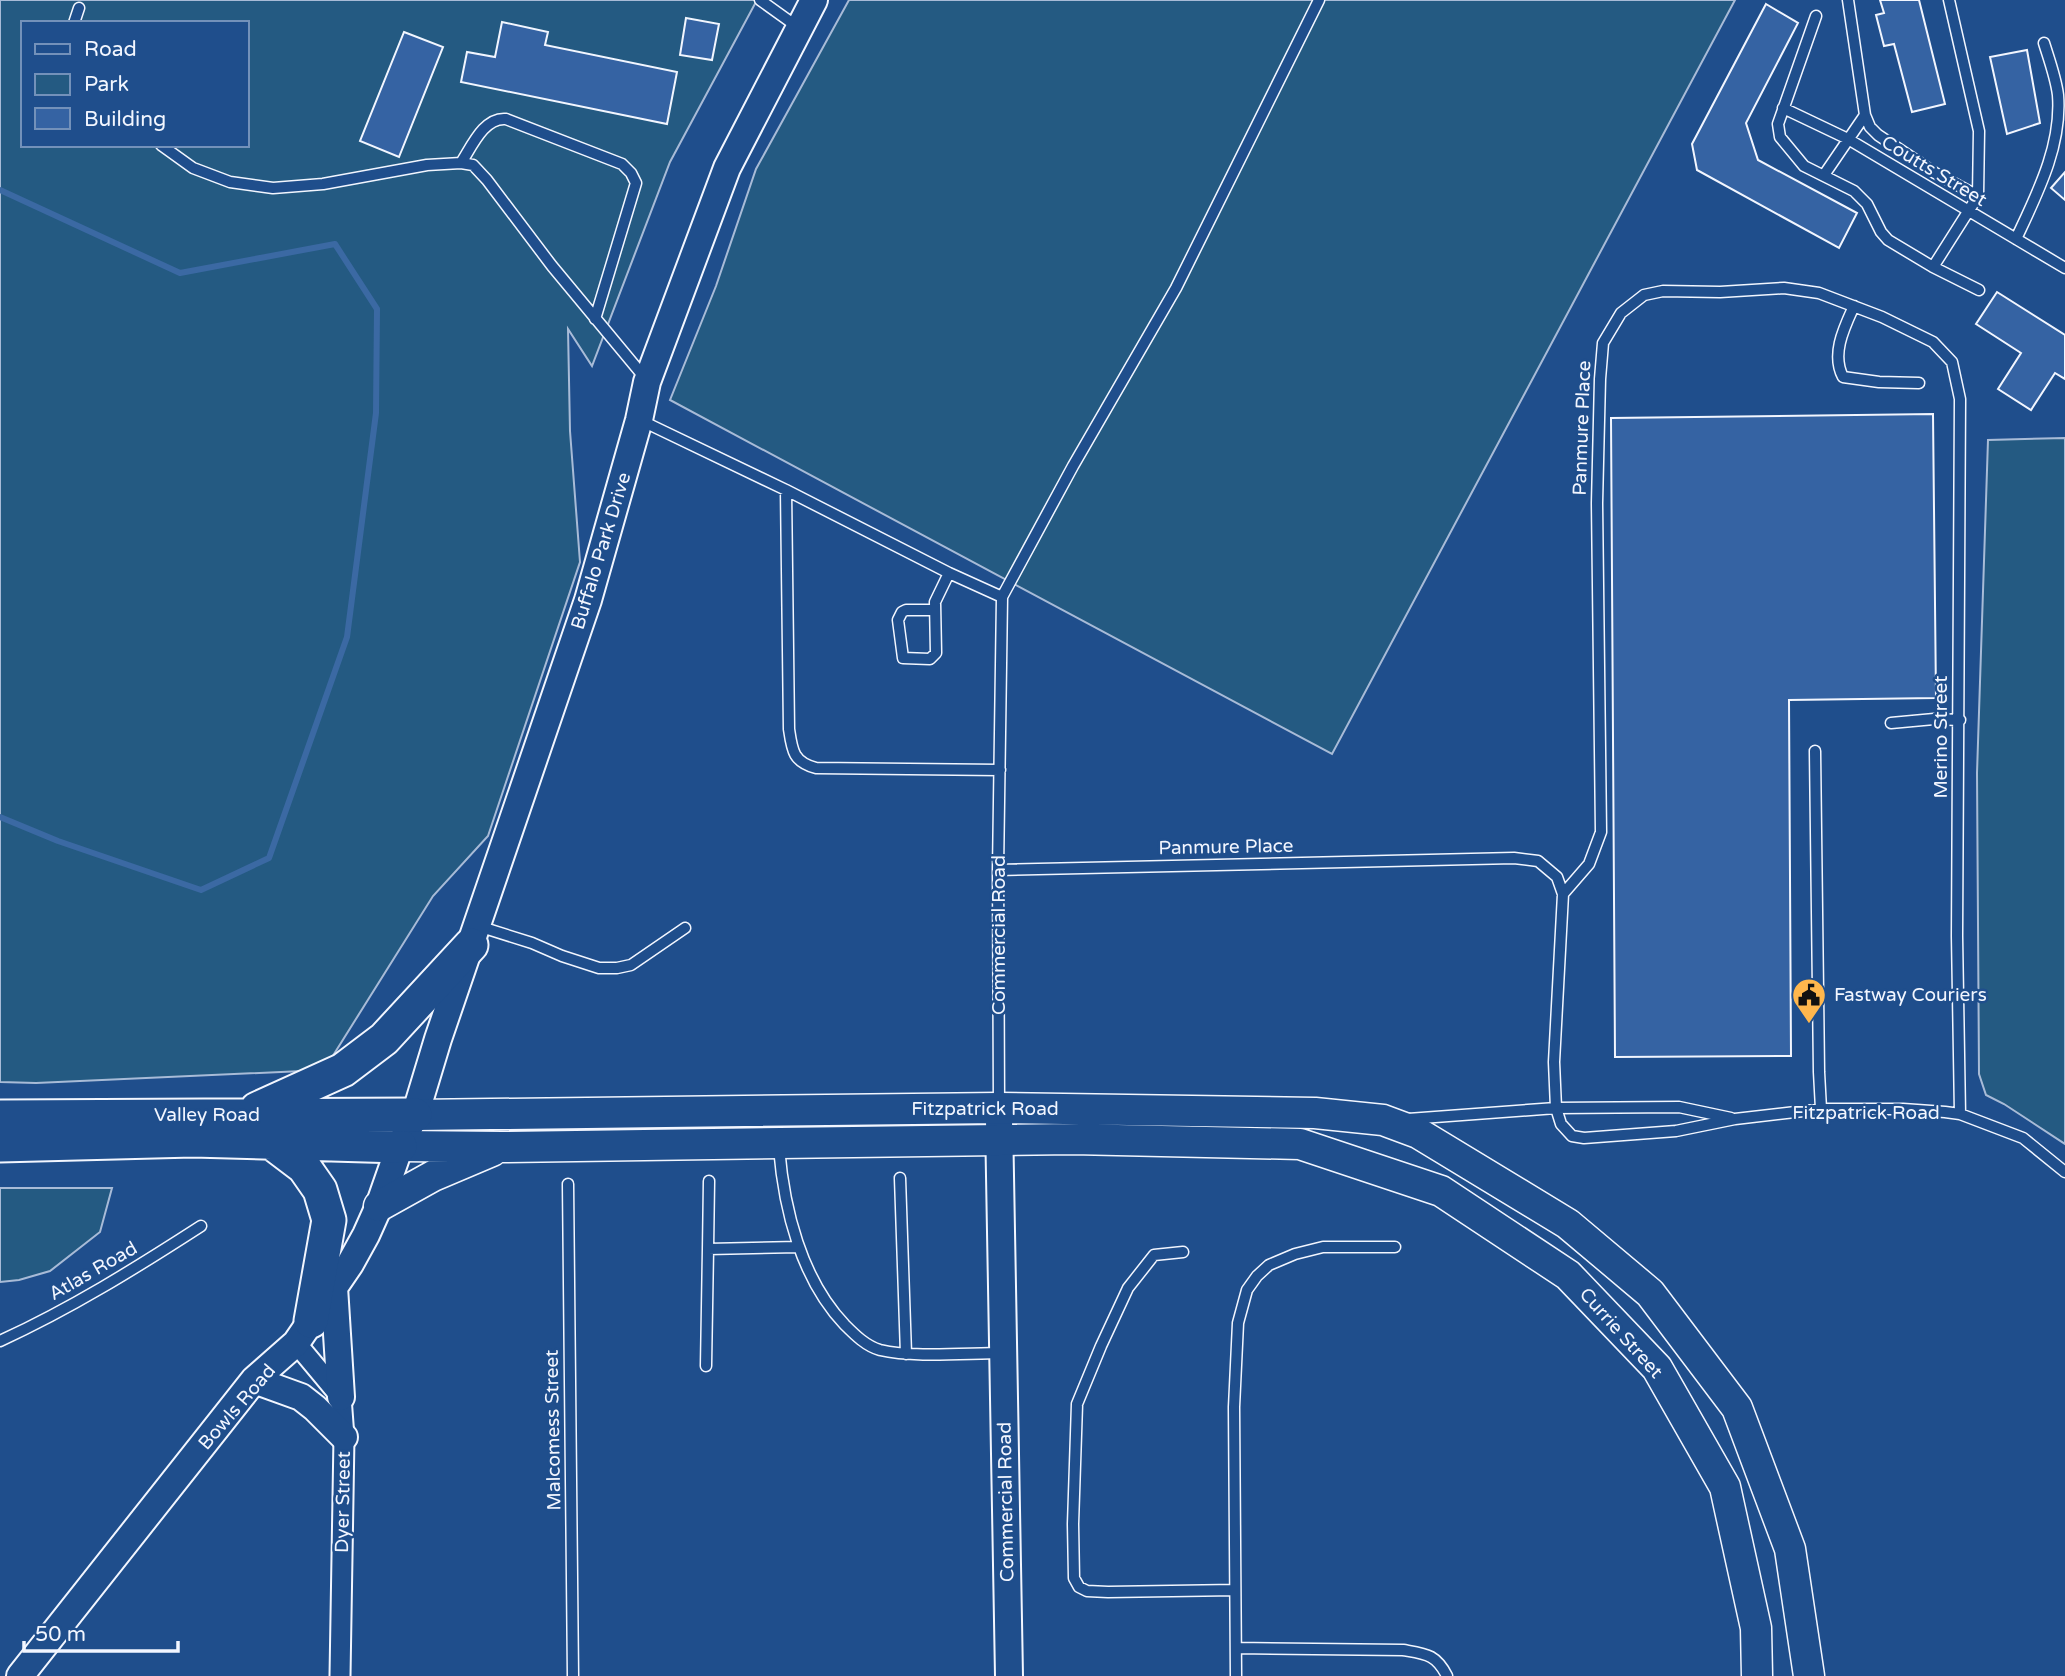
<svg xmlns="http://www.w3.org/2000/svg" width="2065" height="1676" font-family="'Varela Round',sans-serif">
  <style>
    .green { fill: #245a82; stroke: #a8bbd7; stroke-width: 2; fill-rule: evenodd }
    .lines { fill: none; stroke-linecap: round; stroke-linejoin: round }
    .stream { stroke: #3b69a3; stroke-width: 6 }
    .building { fill: #3563a3; stroke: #f2f6ff; stroke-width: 2 }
    .lane-casing { stroke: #f2f6ff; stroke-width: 13 }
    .street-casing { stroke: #f2f6ff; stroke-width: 23 }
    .secondary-casing { stroke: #f2f6ff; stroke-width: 30 }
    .primary-casing { stroke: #f2f6ff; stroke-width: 33 }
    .highway-casing { stroke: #f2f6ff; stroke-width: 37 }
    .lane { stroke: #1f4e8c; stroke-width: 10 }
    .street { stroke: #1f4e8c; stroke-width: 19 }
    .secondary { stroke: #1f4e8c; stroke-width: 26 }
    .primary { stroke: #1f4e8c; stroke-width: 30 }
    .highway { stroke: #1f4e8c; stroke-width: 33 }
    .labels { text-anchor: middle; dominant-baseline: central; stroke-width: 5; stroke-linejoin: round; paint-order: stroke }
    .street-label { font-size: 19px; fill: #f2f6ff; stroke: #1f4e8c }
    .poi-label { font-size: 19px; fill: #f2f6ff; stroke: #1f4e8c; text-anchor: start }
  </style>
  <rect width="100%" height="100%" fill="#1f4e8c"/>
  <path class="green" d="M0,0h757l-87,162 -78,204 -24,-37 2,102 10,131 -92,274 -55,60 -109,174 -288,13 -36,-1zM23,23h224v122h-224z
    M849,0h886l-403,754 -662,-354 46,-114 40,-117z
    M2065,438v706l-61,-40 -18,-9 -7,-21 -2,-301 11,-333z
    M0,1188h112l-12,44 -50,39 -31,9 -19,2z"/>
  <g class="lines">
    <path class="stream" d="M0,190l180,83 155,-29 42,65 -1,104 -29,224 -78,221 -68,32 -143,-49 -58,-24"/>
  </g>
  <path class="building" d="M1880,0h39l26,104 -33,8 -18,-68 -10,2 -8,-31 8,-2z
    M1766,4l32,19 -52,100 12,37 99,53 -18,35 -142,-78 -5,-26z
    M686,18l33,6 -7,36 -32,-5z
    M502,22l46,10 -3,13 132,27 -10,52 -206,-42 6,-30 28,5z
    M404,32l39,15 -44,110 -39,-16z
    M2027,50l13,73 -33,11 -17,-77z
    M2065,172v28l-14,-12z
    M1997,292l68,43v44l-10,-6 -24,37 -33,-21 23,-36 -45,-29z
    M1933,414l3,284 -147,2 2,356 -176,1 -4,-639z"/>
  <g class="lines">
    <g class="lane-casing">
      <path id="lane" d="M760,0l39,28
        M1848,0l17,115 5,12 8,8 57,38 43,23
        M1949,0l30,131 -1,65 -45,71 46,23
        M1816,16l-38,108 2,13 24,29 50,25 13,13 14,28 7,8 45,27
        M74,23l5,-15
        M1783,108l65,31 217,129
        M161,145l32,23 37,14 43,6 50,-4 104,-19 34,-2 12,2 14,15 65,86 93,112
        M461,163c11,-17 23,-46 45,-44l116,45 9,9 5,10 -41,136
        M1824,175l41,-60
        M2016,239c21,-45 46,-93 42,-144 -2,-17 -9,-36 -14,-52
        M1854,306c-10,22 -23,48 -11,71l36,5 40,1
        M640,420l146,70 163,83 53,24 -4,273 1,236
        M786,490l3,239c3,21 4,33 27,39l184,2
        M1002,597l71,-131 103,-178 143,-288
        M935,610h-29l-4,2 -4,8 5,38 27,1 6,-6 -1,-51 14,-29
        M1891,723l43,-4 26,1
        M1815,751l4,321 2,37
        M998,870l516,-12 24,3 19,16 6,17 -9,168 2,46 5,16 11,12 12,2 92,-7 59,-12 86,-10h82l42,3 15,2 63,24 42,34
        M1563,894l26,-30 12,-32 -4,-329 3,-124 3,-36 18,-30 23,-18 19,-4 57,1 64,-4 35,5 63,24 51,25 19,20 8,37 -3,537 3,178
        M478,926l54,17 30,13 37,12h18l14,-3 54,-37
        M1408,1119l148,-11 123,-1 52,11
        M779,1148c5,61 22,131 66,177 10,10 21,21 35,25 34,8 86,3 123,3
        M900,1178l6,176
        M568,1184l5,492
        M708,1249l1,-68
        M1183,1252l-29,3 -26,33 -27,58 -24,58 -4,120 1,54 5,9 8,4 21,1 127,-2
        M0,1341c70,-32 136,-73 201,-115
        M706,1366l2,-117 90,-2
        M1236,1648l167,2c23,4 33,4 44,26
        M1236,1676l-2,-269 4,-84 9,-33 10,-14 12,-11 26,-11 28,-7h72"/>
    </g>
    <g class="street-casing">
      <path id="street" d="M296,1343l45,54 3,40 -4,239"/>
    </g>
    <g class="secondary-casing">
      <path id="secondary" d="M999,1120l10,556
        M334,1287l7,110
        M254,1380l47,17 14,11 29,29
        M20,1676l234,-296 42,-37 54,-79 16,-29 13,-29 21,-60 15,-31 23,-76 150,-439 51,-180 8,-38 80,-214 87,-168"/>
    </g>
    <g class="primary-casing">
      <path id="primary" d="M415,1115l584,-7 316,5 68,7 35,13 150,91 82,69 87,115 53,141 19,127
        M400,1146l102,1 571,-8 227,5 141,47 127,84 89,93 68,119 31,141 1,48
        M379,1206l54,-30 59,-25"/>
    </g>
    <g class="highway-casing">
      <path id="highway" d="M257,1109l86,-39 41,-31 87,-94
        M0,1117l415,-2
        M271,1142l33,25 16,23 9,30 -18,101
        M0,1145l193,-5 207,6"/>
    </g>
    <use href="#lane" class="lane"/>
    <use href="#street" class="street"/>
    <use href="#secondary" class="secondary"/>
    <use href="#primary" class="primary"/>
    <use href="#highway" class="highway"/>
  </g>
  <defs>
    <g id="civic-pin" transform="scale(1.75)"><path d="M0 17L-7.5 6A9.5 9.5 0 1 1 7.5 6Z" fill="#ffb74d" stroke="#1f4e8c"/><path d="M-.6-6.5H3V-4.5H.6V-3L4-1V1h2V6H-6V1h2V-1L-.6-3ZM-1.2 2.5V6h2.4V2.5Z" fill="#111"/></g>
  </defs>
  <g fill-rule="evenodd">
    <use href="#civic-pin" x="1809" y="995"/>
  </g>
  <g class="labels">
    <g class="street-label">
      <text transform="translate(1934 171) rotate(31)">Coutts Street</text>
      <text transform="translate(1582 428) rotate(-88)">Panmure Place</text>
      <text transform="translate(601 551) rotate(-73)">Buffalo Park Drive</text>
      <text transform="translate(1941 737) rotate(-90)">Merino Street</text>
      <text transform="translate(1226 847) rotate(-1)">Panmure Place</text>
      <text transform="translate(999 935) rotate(-90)">Commercial Road</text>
      <text x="985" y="1109">Fitzpatrick Road</text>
      <text x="1866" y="1113">Fitzpatrick Road</text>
      <text x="207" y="1115">Valley Road</text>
      <text transform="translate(93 1271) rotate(-30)">Atlas Road</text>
      <text transform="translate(1621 1333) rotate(48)">Currie Street</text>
      <text transform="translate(237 1407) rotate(-49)">Bowls Road</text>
      <text transform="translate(553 1430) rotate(-91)">Malcomess Street</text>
      <text transform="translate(343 1502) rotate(-89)">Dyer Street</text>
      <text transform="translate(1006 1502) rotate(-91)">Commercial Road</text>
    </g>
    <g class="poi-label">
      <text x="1834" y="995">Fastway Couriers</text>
    </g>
  </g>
  <rect x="21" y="21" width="228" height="126" fill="#1f4e8c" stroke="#7391ba" stroke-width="2"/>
  <rect x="35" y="44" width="35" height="10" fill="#1f4e8c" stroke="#7391ba" stroke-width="2"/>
  <text x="84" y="56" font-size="21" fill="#f2f6ff">Road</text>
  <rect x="35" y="74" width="35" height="21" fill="#245a82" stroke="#7391ba" stroke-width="2"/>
  <text x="84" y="91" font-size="21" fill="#f2f6ff">Park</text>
  <rect x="35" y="108" width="35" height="21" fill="#3563a3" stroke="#7391ba" stroke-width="2"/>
  <text x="84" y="126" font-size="21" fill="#f2f6ff">Building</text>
  <path d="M24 1641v10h154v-10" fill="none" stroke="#f2f6ff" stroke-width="3.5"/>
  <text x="35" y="1641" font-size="21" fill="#f2f6ff" stroke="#1f4e8c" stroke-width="5" paint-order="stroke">50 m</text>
</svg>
